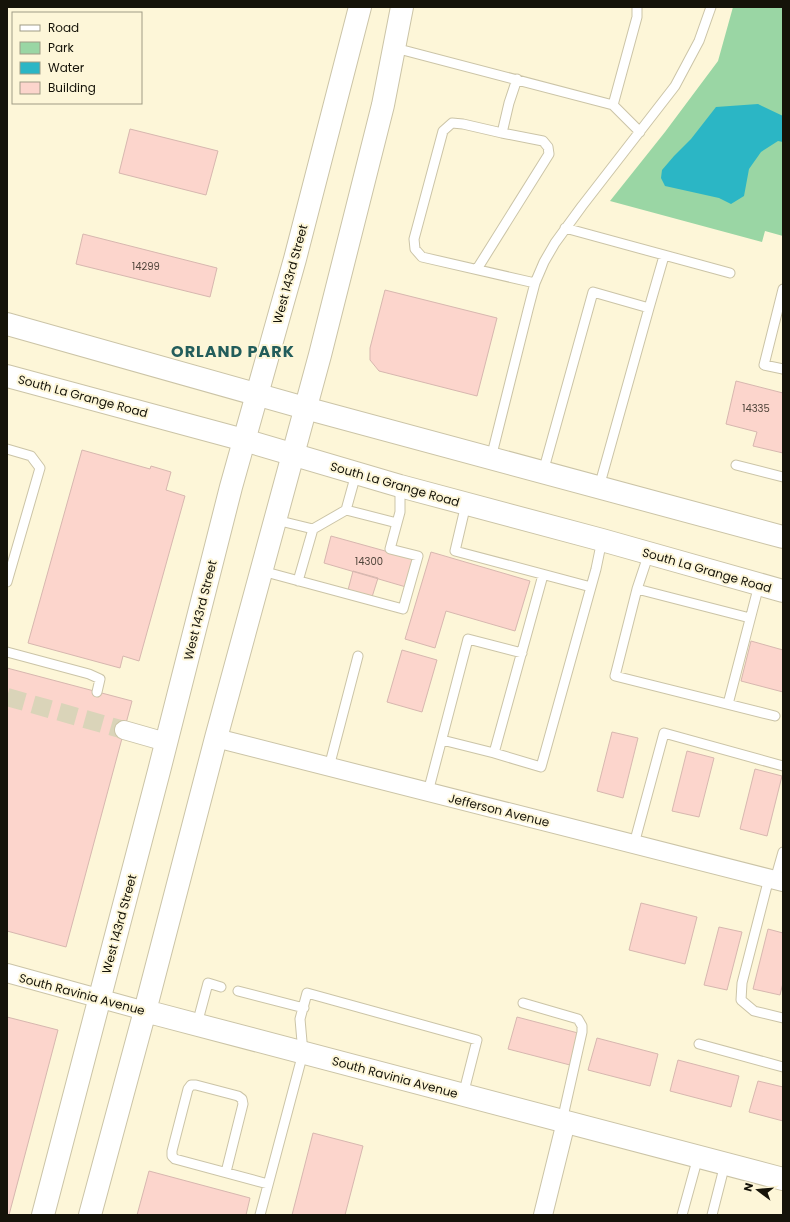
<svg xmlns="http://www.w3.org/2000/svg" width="790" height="1222" font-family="Poppins,sans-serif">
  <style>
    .green { fill: #9ad6a4 }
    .water { fill: #2bb6c5 }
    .building { fill: #fcd5cc; stroke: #d7b7af }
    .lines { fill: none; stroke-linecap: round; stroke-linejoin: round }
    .street-tunnel { stroke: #dad4b9; stroke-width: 18; stroke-dasharray: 18 9; stroke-linecap: butt }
    .lane-casing { stroke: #cbc4a7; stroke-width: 11 }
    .street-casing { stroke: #cbc4a7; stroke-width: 20 }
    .secondary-casing { stroke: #cbc4a7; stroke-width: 24 }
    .highway-casing { stroke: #cbc4a7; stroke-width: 24 }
    .lane { stroke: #fff; stroke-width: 9 }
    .street { stroke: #fff; stroke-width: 18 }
    .secondary { stroke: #fff; stroke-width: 22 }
    .highway { stroke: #fff; stroke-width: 22 }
    .labels { text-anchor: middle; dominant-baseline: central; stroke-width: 4; stroke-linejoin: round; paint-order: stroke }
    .number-label { font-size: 10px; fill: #4f443a }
    .street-label { font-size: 12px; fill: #151309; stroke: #fdf6d8 }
    .district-label { font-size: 16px; font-weight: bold; letter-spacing: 1px; fill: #235d5b; stroke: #fdf6d8 }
  </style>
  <rect width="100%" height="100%" fill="#fdf6d8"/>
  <path class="green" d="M733,7h50v229l-18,-5 -3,11 -152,-41 55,-69 53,-71z"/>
  <path class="water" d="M758,104l25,12v26l-5,-1 -17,11 -12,17 -5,27 -13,8 -12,-6 -54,-12 -4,-8 1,-8 12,-14 17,-17 25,-32z"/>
  <path class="building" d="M130,129l88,22 -12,44 -87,-22z
    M83,234l134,34 -7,29 -134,-33z
    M385,290l112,28 -20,78 -98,-25 -9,-11v-12z
    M736,381l47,12v60l-30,-7 4,-14 -31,-8z
    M82,450l68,19 1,-3 20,6 -5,18 19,6 -46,165 -16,-5 -3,12 -92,-25z
    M331,536l83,23 -8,28 -82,-24z
    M431,552l99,29 -15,50 -69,-20 -11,37 -30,-9z
    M353,571l25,7 -6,19 -24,-7z
    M751,641l32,9v42l-42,-11z
    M402,650l35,10 -15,52 -35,-10z
    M7,668l125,33 -66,246 -59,-16z
    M612,732l26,6 -15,60 -26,-7z
    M687,751l27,7 -15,59 -27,-6z
    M755,769l27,7 -15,60 -27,-7z
    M641,903l56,14 -12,47 -56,-14z
    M719,927l23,5 -15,58 -23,-5z
    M768,929l15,4v50l-3,12 -27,-6z
    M7,1017l51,13 -49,185h-2z
    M517,1017l61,16 -8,32 -62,-16z
    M597,1038l61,16 -8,32 -62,-16z
    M678,1060l61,16 -8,31 -61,-16z
    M758,1081l25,6v34l-34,-9z
    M313,1133l50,13 -18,69h-53z
    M149,1171l101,27 -4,17h-109z"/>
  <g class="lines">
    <path class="street-tunnel" d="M7,697l117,33"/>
    <g class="lane-casing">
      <path id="lane" d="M395,48l218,57 27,27
        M517,79l-8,24 -7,30 -39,-9 -11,-1 -9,8 -29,108 1,10 7,8 113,26
        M613,105l24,-88v-10
        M565,228l165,45
        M477,269l72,-115 -1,-7 -5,-6 -41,-8
        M783,289l-19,76 19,4
        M649,308l15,-52
        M7,449l24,7 9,12 -33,114
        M491,458l37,-148 7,-27 9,-21 11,-19 27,-37 93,-120 24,-45 12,-34
        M736,465l47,12
        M543,472l50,-180 56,16 -50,179
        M466,504l-11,47 136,36
        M346,510l51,13 3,-11v-26
        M276,520l37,9
        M649,553l-12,36 -22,87 160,40
        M262,571l141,38 15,-53 -28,-7 7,-26
        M543,575l-49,178 47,14 55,-198 6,-29
        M298,581l15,-52 33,-19 10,-36
        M637,589l113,29
        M7,652l82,22 11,5 -3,13
        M728,704l31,-119
        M442,740l52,13
        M329,767l29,-111
        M428,792l40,-153 54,14
        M634,844l30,-111 119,33
        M769,878l-27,105 -1,17 13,11 29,7
        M775,880l8,-28
        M238,991l66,17
        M523,1003l55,16 4,7v6l-20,89
        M197,1024l11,-41 13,4
        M699,1044l84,23
        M226,1172l17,-68 -1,-5 -4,-3 -42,-11h-5l-3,4 -16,62v5l3,3 93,25
        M260,1215l43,-162 -3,-34 7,-26 170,47 -14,55
        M682,1215l16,-58
        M712,1215l13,-51"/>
    </g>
    <g class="street-casing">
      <path id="street" d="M124,730l42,12
        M216,738l567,144
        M7,973l138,38
        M543,1215l23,-93"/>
    </g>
    <g class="secondary-casing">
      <path id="secondary" d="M145,1011l638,168
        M43,1215l116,-444 72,-284 64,-228 65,-252
        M90,1215l55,-204 71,-273 104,-383 63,-250 19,-98"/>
    </g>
    <g class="highway-casing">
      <path id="highway" d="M7,324l298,84 478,129
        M7,376l237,64 156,46 202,54 181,51"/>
    </g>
    <use href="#lane" class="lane"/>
    <use href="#street" class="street"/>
    <use href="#secondary" class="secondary"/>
    <use href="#highway" class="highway"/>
  </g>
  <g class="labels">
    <g class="number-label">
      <text x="146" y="266">14299</text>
      <text x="756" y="408">14335</text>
      <text x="369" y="561">14300</text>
    </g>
    <g class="street-label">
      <text transform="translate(290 274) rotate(-75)">West 143rd Street</text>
      <text transform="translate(83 396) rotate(15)">South La Grange Road</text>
      <text transform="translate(395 484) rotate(16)">South La Grange Road</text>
      <text transform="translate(707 570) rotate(16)">South La Grange Road</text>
      <text transform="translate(200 610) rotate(-76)">West 143rd Street</text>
      <text transform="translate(499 810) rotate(14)">Jefferson Avenue</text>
      <text transform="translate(119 924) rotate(-75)">West 143rd Street</text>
      <text transform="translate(82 994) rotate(15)">South Ravinia Avenue</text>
      <text transform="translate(395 1077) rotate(15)">South Ravinia Avenue</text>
    </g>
    <g class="district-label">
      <text x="233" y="351">ORLAND PARK</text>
    </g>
  </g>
  <rect width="790" height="1222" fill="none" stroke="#151309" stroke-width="16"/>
  <rect x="12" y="12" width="130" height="92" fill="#fdf6d8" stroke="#a09b85"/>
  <rect x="20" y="25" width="20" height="6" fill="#ffffff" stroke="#a09b85"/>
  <text x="48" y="32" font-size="12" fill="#151309">Road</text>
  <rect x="20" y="42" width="20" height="12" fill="#9ad6a4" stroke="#a09b85"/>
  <text x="48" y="52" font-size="12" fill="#151309">Park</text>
  <rect x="20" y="62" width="20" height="12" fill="#2bb6c5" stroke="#a09b85"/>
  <text x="48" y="72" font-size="12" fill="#151309">Water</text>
  <rect x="20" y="82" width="20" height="12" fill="#fcd5cc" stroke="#a09b85"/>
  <text x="48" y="92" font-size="12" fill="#151309">Building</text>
  <g transform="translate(758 1190) rotate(286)" stroke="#fdf6d8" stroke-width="3" paint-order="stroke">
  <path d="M0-3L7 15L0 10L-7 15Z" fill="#151309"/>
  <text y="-6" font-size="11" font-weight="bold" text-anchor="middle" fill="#151309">N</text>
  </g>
</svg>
